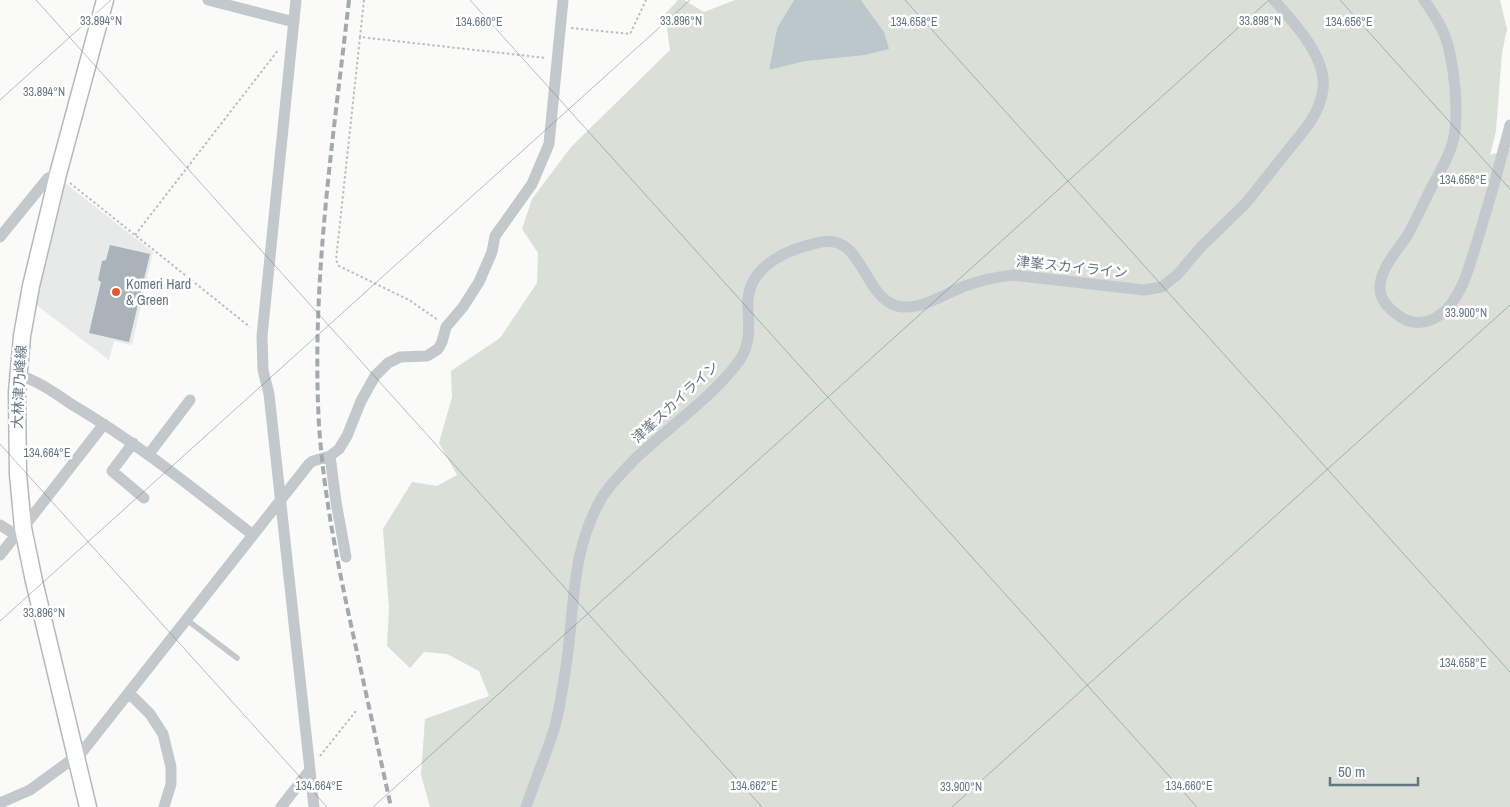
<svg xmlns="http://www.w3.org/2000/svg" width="1510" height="807" font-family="'Archivo Narrow','Noto Sans JP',sans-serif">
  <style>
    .built { fill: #e8e9e9 }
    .green { fill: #dadfd7 }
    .water { fill: #bbc7cb }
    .building { fill: #aab3b9 }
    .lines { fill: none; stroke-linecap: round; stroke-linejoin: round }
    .secondary-casing { stroke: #b3babf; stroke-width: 19 }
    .path { stroke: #bbbfc2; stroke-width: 2; stroke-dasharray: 2.5 2.5; stroke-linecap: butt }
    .lane { stroke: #c3c8cc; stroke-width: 5.5 }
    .street { stroke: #c3c8cc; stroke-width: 11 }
    .secondary { stroke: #fff; stroke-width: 16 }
    .rail { stroke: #a2aab0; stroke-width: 4; stroke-dasharray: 8 4; stroke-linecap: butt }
    .ticks { fill: none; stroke: #657683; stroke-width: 1; stroke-opacity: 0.45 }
    .poi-dot { fill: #e4572e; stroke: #fff; stroke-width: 2 }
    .labels { text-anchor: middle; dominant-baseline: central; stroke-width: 5; stroke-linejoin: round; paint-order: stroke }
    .street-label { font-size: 14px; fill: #657683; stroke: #fff }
    .poi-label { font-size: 14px; fill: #657683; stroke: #fff; text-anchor: start }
    .ticks-label { font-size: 12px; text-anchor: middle; fill: #657683; stroke: #fff; stroke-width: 5; stroke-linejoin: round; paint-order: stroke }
  </style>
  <rect width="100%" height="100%" fill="#fafaf8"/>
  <path class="built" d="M65,183l88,69 -21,93 -18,-4 -5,19 -74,-56z"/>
  <path class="green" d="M678,0h6l20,12 31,-12h59l-17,28 -8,42 37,-9 78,-29 -23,-32h639l7,29 -5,24 -6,78 -6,24 20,-6v658h-1080l-9,-32 4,-56 64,-23 -10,-25 -32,-17 -23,-2 -14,16 -23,-22 2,-38 -6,-79 29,-47 25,4 20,-11 -18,-32 13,-46 -1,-26 49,-33 37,-55 1,-30 -16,-24 10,-30 39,-52 99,-97 -5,-36z"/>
  <path class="water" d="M794,0h67l23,32 5,17 -24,6 -59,6 -37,9 8,-42z"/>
  <path class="building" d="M110,245l40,9 -21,88 -40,-9 12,-51 -3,-2 4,-19 4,-1z"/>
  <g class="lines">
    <g class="secondary-casing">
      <path id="secondary" d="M88,807l-54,-226 -11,-53 -5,-54 -1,-82 5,-56 9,-50 27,-112 47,-174"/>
    </g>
    <path class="path" d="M364,0l-4,37 186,21
      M571,28l59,6 16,-34
      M360,37l-24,223 3,6 70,34 29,20
      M70,183l180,144
      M135,235l144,-186
      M320,756l36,-45"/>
    <path class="lane" d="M187,620l50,38"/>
    <path class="street" d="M208,0l86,22
      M296,0l-34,336 1,34 6,24 45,413
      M1424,0c8,11 16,23 21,36 9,25 14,75 9,101 -4,19 -16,38 -25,55 -7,15 -14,30 -22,44 -10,15 -28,34 -27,53 0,11 10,21 19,27 18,13 39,5 52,-12 14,-18 19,-41 26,-62 12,-39 23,-78 33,-117
      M0,237l48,-59 10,-4
      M18,375c19,5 37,18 53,29 65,38 123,85 182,131
      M133,443l-21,28 32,27
      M149,454l41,-54
      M330,456l6,46 10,55
      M0,525l16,10 8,-3
      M23,528l81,-104
      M0,555l16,-20
      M129,693l21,21 13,20 8,33v17l-7,23
      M0,803l30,-13 52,-38 227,-288 4,-3 17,-5 9,-7 8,-13 14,-35 14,-25 13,-13 12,-6 27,-1 11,-7 4,-7 4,-15 17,-20 16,-25 13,-30 3,-16 37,-52 17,-40 14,-144
      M281,807l29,-37
      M526,807c9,-27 21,-54 29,-81 5,-19 8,-40 11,-59 9,-59 4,-113 35,-168 8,-14 21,-26 32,-38 33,-32 79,-63 106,-100 12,-17 10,-33 9,-52 -4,-42 39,-60 73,-67 39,-8 42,48 71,62 23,11 51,-10 73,-18 16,-6 31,-9 48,-11l131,15 18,-3 16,-13 22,-26 46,-45 63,-79c7,-11 13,-22 14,-35 4,-32 -29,-66 -49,-89"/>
    <use href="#secondary" class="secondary"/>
    <path class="rail" d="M349,0c-16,141 -38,283 -30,425 5,74 20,146 36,218 12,55 24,109 36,164"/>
  </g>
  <path class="ticks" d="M36,0l726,807M470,0l727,807M905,0l605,672M1340,0l170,189M0,100l111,-100M0,444l327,363M0,621l690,-621M373,807l896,-807M952,807l558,-502"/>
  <circle class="poi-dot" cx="116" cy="292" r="5"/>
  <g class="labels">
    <g class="street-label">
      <text transform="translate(1072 267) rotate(6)">津峯スカイライン</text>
      <text transform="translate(19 387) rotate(-87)">大林津乃峰線</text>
      <text transform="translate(675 402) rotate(-43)">津峯スカイライン</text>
    </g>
    <g class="poi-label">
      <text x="126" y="284">Komeri Hard<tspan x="126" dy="16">&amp; Green</tspan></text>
    </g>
  </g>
  <g class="ticks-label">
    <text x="101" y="25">33.894°N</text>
    <text x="681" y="25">33.896°N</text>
    <text x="1260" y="25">33.898°N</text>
    <text x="479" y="26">134.660°E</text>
    <text x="914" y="26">134.658°E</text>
    <text x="1349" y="26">134.656°E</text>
    <text x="44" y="96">33.894°N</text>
    <text x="1463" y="184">134.656°E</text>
    <text x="1466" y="317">33.900°N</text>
    <text x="47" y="457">134.664°E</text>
    <text x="44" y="617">33.896°N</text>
    <text x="1463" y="667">134.658°E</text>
    <text x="319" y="790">134.664°E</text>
    <text x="754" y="790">134.662°E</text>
    <text x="1189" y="790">134.660°E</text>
    <text x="961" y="791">33.900°N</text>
  </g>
  <path d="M1330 777v8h88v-8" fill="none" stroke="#657683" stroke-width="2.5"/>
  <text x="1338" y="777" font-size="15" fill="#657683" stroke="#ffffff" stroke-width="4" paint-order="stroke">50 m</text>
</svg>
